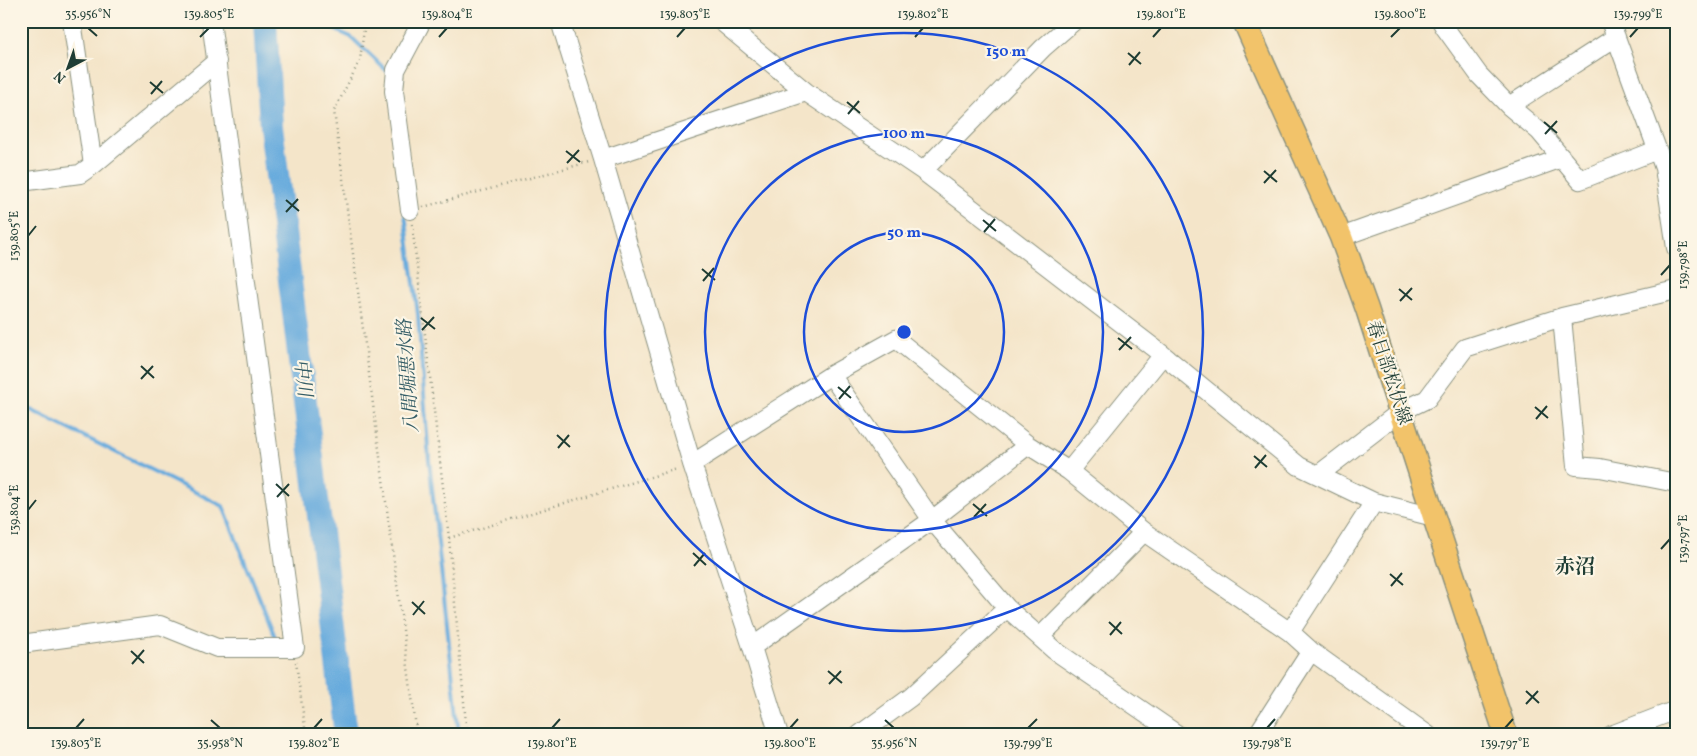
<svg xmlns="http://www.w3.org/2000/svg" width="1697" height="756" font-family="Vollkorn,'Noto Serif JP',serif">
  <style>
    .lines { fill: none; stroke-linecap: round; stroke-linejoin: round }
    .stream { stroke: #68abdd; stroke-width: 4 }
    .river { stroke: #68abdd; stroke-width: 24 }
    .minor-casing { stroke: #8a917e; stroke-width: 20 }
    .major-casing { stroke: #8a917e; stroke-width: 25 }
    .path { stroke: #8a917e; stroke-width: 2.5; stroke-dasharray: 1 4; stroke-linecap: butt }
    .minor { stroke: #fff; stroke-width: 18 }
    .major { stroke: #f2c36a; stroke-width: 22 }
    .ticks { fill: none; stroke: #1f3d34; stroke-width: 2 }
    .ring { fill: none; stroke: #1d4ed8; stroke-width: 2.5 }
    .labels { text-anchor: middle; dominant-baseline: central; stroke-width: 4.5; stroke-linejoin: round; paint-order: stroke }
    .street-label { font-size: 18px; fill: #1f3d34; stroke: #fcf5e5 }
    .water-label { font-size: 19px; font-style: italic; fill: #355e67; stroke: #fcf5e5 }
    .quarter-label { font-size: 20px; font-weight: bold; fill: #1f3d34; stroke: #fcf5e5 }
    .centre { fill: #1d4ed8; stroke: #fcf5e5; stroke-width: 2.5 }
    .ring-label { font-size: 15px; text-anchor: middle; font-weight: bold; fill: #1d4ed8; stroke: #fcf5e5; stroke-width: 4.5; stroke-linejoin: round; paint-order: stroke }
    .neatline { fill: none; stroke: #1f3d34; stroke-width: 2 }
    .ticks-label { font-size: 12px; text-anchor: middle; fill: #1f3d34 }
  </style>
  <rect width="100%" height="100%" fill="#fcf5e5"/>
  <filter id="ink" filterUnits="userSpaceOnUse"><feTurbulence type="fractalNoise" baseFrequency=".02" numOctaves="2"/><feDisplacementMap in="SourceGraphic" scale="10" xChannelSelector="R" yChannelSelector="G"/><feConvolveMatrix kernelMatrix="1 2 1 2 8 2 1 2 1" color-interpolation-filters="sRGB"/></filter>
  <filter id="wash" filterUnits="userSpaceOnUse"><feTurbulence type="fractalNoise" baseFrequency=".0096" numOctaves="4" result="noise"/><feDisplacementMap in="SourceGraphic" scale="20" xChannelSelector="R" yChannelSelector="G"/><feGaussianBlur stdDeviation="1.12" result="paint"/><feColorMatrix in="noise" values="0 0 0 0 0 0 0 0 0 0 0 0 0 0 0 0 0 1.4 0 .05"/><feComposite in="paint" operator="in"/></filter>
  <g filter="url(#wash)">
    <rect width="100%" height="100%" fill="#f4e5c9"/>
    <g class="lines">
      <path class="stream" d="M315,21l36,16 37,35
        M405,214l13,101 11,145 30,275
        M21,405l202,101 52,131"/>
      <path class="river" d="M265,21l6,105 75,609"/>
    </g>
  </g>
  <g filter="url(#ink)">
    <g class="lines">
      <g class="minor-casing">
        <path id="minor" d="M72,21l21,144
          M560,21l43,138 89,305 60,183 27,88
          M721,21l85,71 117,79 240,184 136,111 75,36 60,15
          M1441,21l4,7 34,47 30,31 30,25 41,49 77,-30
          M1610,21l54,147 12,80
          M1509,106l107,-69
          M603,159l203,-67
          M923,171l120,-123 31,-27
          M21,182l59,-8 13,-9 124,-104
          M410,210l-16,-119 2,-21 26,-49
          M1341,237l221,-79
          M1562,317l14,149 24,2 76,15
          M831,375l101,145 75,88 47,42 124,85
          M692,464l139,-89 65,-36 132,106 41,26 75,61 146,100 21,19 117,84
          M1069,471l94,-116
          M1318,475l82,-63 27,-13 38,-51 97,-31 114,-27
          M1290,632l84,-130
          M1040,637l104,-105
          M21,644l139,-19 57,23h78l-84,-627
          M752,647l180,-127 96,-75
          M859,735l52,-38 96,-89
          M1257,735l54,-84
          M1611,735l65,-25"/>
      </g>
      <g class="major-casing">
        <path id="major" d="M1244,21l97,216 26,72 67,208 72,218"/>
      </g>
      <path class="path" d="M365,21l-5,39 -26,51 83,624
        M423,207l166,-45
        M412,224l37,314 18,197
        M21,405h3
        M449,538l228,-69
        M296,662l10,73"/>
      <use href="#minor" class="minor"/>
      <use href="#major" class="major"/>
    </g>
  </g>
  <path class="ticks" d="M88,28l9,8M200,37l9,-9M439,37l8,-9M677,37l8,-9M915,37l8,-9M1153,37l8,-9M1391,37l9,-9M1630,37l8,-9M1128,53l13,11M1129,65l11,-13M150,82l13,11M151,94l11,-13M847,102l13,11M848,114l11,-13M1544,122l13,11M1545,134l12,-13M566,151l14,11M567,163l12,-13M1264,171l13,11M1264,183l12,-13M286,200l13,11M286,212l12,-13M983,220l13,11M984,232l11,-13M28,236l8,-10M702,269l13,11M1661,275l9,-10M703,281l11,-13M1399,289l13,11M1400,301l12,-13M421,318l14,11M422,330l12,-13M1118,338l14,11M1119,350l12,-13M141,366l13,12M141,379l12,-13M838,387l13,11M839,399l11,-13M1535,407l13,11M1536,419l11,-13M557,435l13,12M558,448l11,-13M1254,456l13,11M1255,468l11,-13M276,484l13,12M277,497l12,-13M973,504l14,12M28,510l8,-10M974,517l12,-13M1661,549l9,-10M693,553l13,12M694,566l11,-13M1390,574l13,11M1391,586l11,-13M412,602l13,12M413,615l11,-14M1109,622l13,12M1110,635l11,-13M131,651l13,12M132,664l12,-14M828,671l14,12M829,684l12,-13M1526,691l13,12M1526,704l12,-13M211,720l9,8M885,720l9,8M76,728l8,-9M314,728l8,-9M552,728l8,-9M790,728l8,-9M1028,728l9,-9M1267,728l8,-9M1505,728l8,-9"/>
  <g class="ring">
    <circle cx="904" cy="332" r="100"/>
    <circle cx="904" cy="332" r="199"/>
    <circle cx="904" cy="332" r="299"/>
  </g>
  <g class="labels">
    <g class="street-label">
      <text transform="translate(1388 373) rotate(72)">春日部松伏線</text>
    </g>
    <g class="water-label">
      <text transform="translate(409 376) rotate(-94)">八間堀悪水路</text>
      <text transform="translate(302 378) rotate(83)">中川</text>
    </g>
    <g class="quarter-label">
      <text x="1575" y="568">赤沼</text>
    </g>
  </g>
  <circle cx="904" cy="332" r="8" class="centre"/>
  <g class="ring-label">
    <text x="1006" y="56">150 m</text>
    <text x="904" y="138">100 m</text>
    <text x="904" y="237">50 m</text>
  </g>
  <rect width="1697" height="756" fill="none" stroke="#fcf5e5" stroke-width="55"/>
  <g transform="translate(68 68) rotate(221)" stroke="#fcf5e5" stroke-width="4" paint-order="stroke">
  <path d="M0-4L9 19L0 12L-9 19Z" fill="#1f3d34"/>
  <text y="-8" font-size="14" font-weight="bold" text-anchor="middle" fill="#1f3d34">N</text>
  </g>
  <rect x="28" y="28" width="1642" height="700" class="neatline"/>
  <g class="ticks-label">
    <text x="88" y="18">35.956°N</text>
    <text x="209" y="18">139.805°E</text>
    <text x="447" y="18">139.804°E</text>
    <text x="685" y="18">139.803°E</text>
    <text x="923" y="18">139.802°E</text>
    <text x="1161" y="18">139.801°E</text>
    <text x="1400" y="18">139.800°E</text>
    <text x="1638" y="18">139.799°E</text>
    <text transform="translate(14 236) rotate(-90)" y="4">139.805°E</text>
    <text transform="translate(1683 265) rotate(-90)" y="4">139.798°E</text>
    <text transform="translate(14 510) rotate(-90)" y="4">139.804°E</text>
    <text transform="translate(1683 539) rotate(-90)" y="4">139.797°E</text>
    <text x="76" y="747">139.803°E</text>
    <text x="220" y="747">35.958°N</text>
    <text x="314" y="747">139.802°E</text>
    <text x="552" y="747">139.801°E</text>
    <text x="790" y="747">139.800°E</text>
    <text x="894" y="747">35.956°N</text>
    <text x="1028" y="747">139.799°E</text>
    <text x="1267" y="747">139.798°E</text>
    <text x="1505" y="747">139.797°E</text>
  </g>
</svg>
